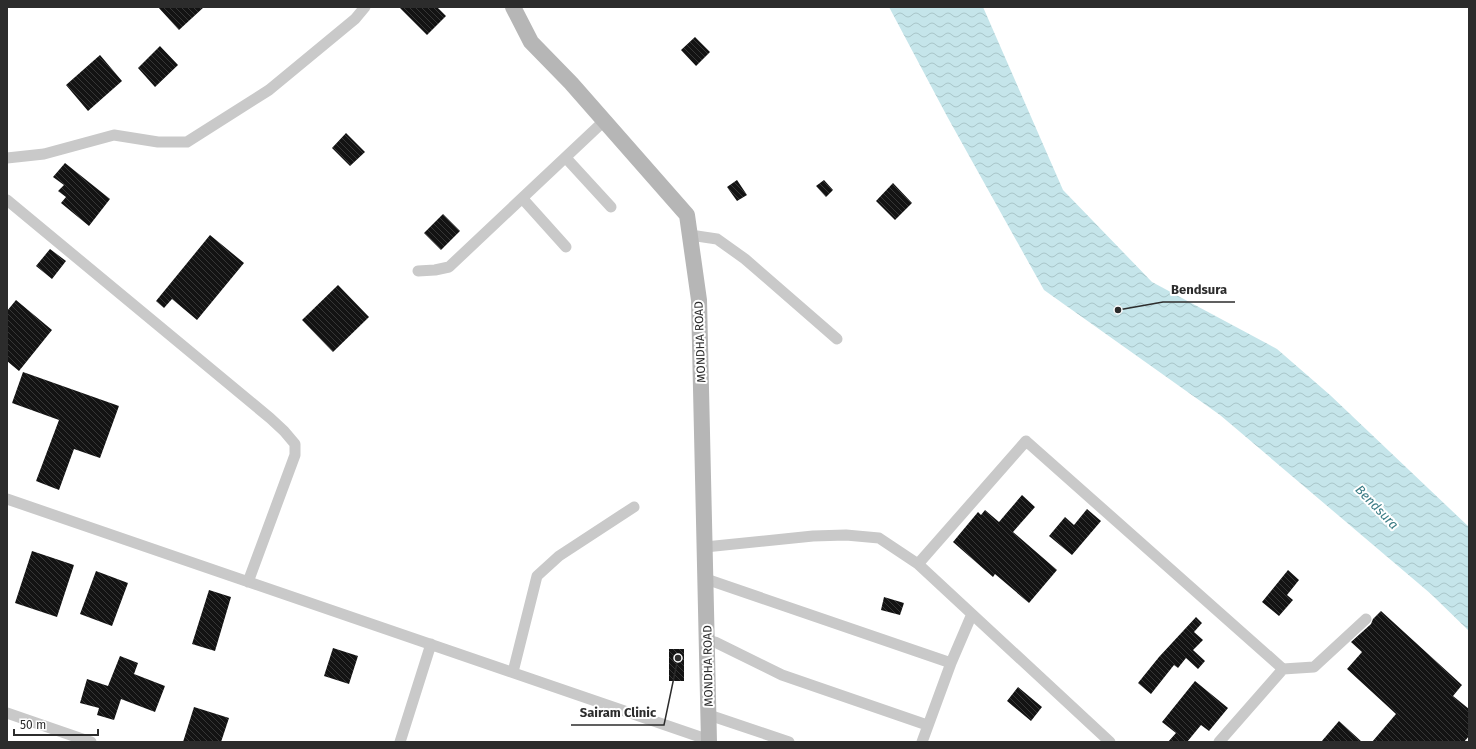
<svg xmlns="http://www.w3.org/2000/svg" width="1476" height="749" font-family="'Fira Sans',sans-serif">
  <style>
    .water { fill: url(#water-waves) }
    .building { fill: url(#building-back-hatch) }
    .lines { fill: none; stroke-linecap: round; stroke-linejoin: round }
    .street { stroke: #c9c9c9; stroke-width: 11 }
    .secondary { stroke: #b6b6b6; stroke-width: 16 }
    .labels { text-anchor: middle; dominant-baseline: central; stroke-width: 4; stroke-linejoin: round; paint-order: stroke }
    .street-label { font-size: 12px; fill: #2c2c2c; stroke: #fff }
    .water-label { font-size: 13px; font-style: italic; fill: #3b7c85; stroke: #fff }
    .leader { fill: none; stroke: #2c2c2c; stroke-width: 1.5 }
    .callout-dot { fill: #2c2c2c; stroke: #fff; stroke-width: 1.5 }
    .callout-label { font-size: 13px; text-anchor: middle; font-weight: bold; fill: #2c2c2c; stroke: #fff; stroke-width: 4; stroke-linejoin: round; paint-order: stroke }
  </style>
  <defs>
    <pattern id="water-waves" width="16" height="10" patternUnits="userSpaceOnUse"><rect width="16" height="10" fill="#c5e5ea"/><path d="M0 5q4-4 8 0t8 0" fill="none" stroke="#a9c5c9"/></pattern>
    <pattern id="building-back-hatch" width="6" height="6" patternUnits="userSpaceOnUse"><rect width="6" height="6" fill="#131313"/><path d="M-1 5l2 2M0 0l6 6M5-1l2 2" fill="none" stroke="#363636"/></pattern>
  </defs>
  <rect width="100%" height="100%" fill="#fff"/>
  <path class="water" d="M889,7h94l80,183 89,92 125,67 53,46 139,132v104l-38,-37 -211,-179 -176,-125 -96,-172z"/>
  <path class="building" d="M158,7h46l-25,23z
    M399,7h38l9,9 -19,19z
    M695,37l15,15 -14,14 -15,-16z
    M160,46l18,19 -23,22 -17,-19z
    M100,55l22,26 -34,30 -22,-26z
    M346,133l19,19 -15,14 -18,-18z
    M65,163l45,36 -21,27 -28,-23 5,-6 -8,-6 6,-6 -11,-8z
    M737,180l10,15 -10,6 -10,-14z
    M824,180l9,10 -7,7 -10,-11z
    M893,183l19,20 -17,17 -19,-19z
    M443,214l17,17 -19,19 -17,-17z
    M210,235l34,28 -47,57 -25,-21 -8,9 -8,-7z
    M50,249l16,12 -14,18 -16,-13z
    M338,285l31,32 -36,35 -31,-32z
    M16,300l36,30 -33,41 -12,-10v-50z
    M23,372l96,34 -19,52 -26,-9 -15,41 -23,-9 23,-61 -47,-17z
    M1022,495l13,12 -22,25 44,38 -28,33 -34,-29 -2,3 -40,-35 25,-30 3,3 4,-5 14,12z
    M1087,509l14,12 -29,34 -23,-19 16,-19 9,8z
    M32,551l42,14 -17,52 -42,-14z
    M1288,570l11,10 -12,15 6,5 -14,16 -17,-14z
    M96,571l32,12 -16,43 -32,-12z
    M209,590l22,7 -16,54 -23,-7z
    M884,597l20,6 -4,12 -19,-5z
    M1381,611l81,74 -9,11 16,13v27l-5,6h-92l24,-28 -49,-45 15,-17 -11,-10 20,-18 2,-5z
    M1196,617l6,6 -8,9 9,8 -10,10 12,11 -7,8 -12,-11 -8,10 -4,-3 -23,29 -13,-11 21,-26z
    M333,648l25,8 -9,28 -25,-8z
    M669,649h15v32h-15z
    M120,656l18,7 -4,11 31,12 -10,26 -34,-13 -7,21 -17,-5 2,-7 -19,-5 7,-24 21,7z
    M1195,681l33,27 -19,23 -8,-6 -14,17h-19l8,-9 -14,-11z
    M1018,687l24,20 -11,14 -24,-20z
    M194,707l35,11 -8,24h-38z
    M1339,721l23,21h-41z"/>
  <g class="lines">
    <path class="street" d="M7,158l37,-4 70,-19 44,7h29l82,-52 86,-71 10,-12
      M566,158l45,49
      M522,198l44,49
      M7,200l263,218 14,13 11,13v11l-47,127
      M690,235l27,4 28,20 92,80
      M418,271l17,-1 14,-3 155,-146
      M7,499l702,241
      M705,547l108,-11 33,-1 33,3 39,26 108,-123 257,228 -64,73
      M918,564l192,178
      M706,579l245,84
      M707,640l8,2 67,33 145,50
      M1283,669l31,-2 52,-48
      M513,672l24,-96 22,-20 75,-49
      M7,713l84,29
      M709,715l80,27
      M400,742l31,-98
      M922,742l29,-79 21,-49"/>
    <path class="secondary" d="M513,7l18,35 40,41 116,132 12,85 10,442"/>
  </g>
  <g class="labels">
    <g class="street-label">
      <text transform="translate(700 342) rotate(-92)">MONDHA ROAD</text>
      <text transform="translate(708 666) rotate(-91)">MONDHA ROAD</text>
    </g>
    <g class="water-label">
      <text transform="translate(1377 507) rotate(46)">Bendsura</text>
    </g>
  </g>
  <path class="leader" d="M1118 310L1163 302H1235M678 658L664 725H571"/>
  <g class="callout-dot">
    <circle cx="1118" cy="310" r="4"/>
    <circle cx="678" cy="658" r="4"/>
  </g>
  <g class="callout-label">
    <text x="1199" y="294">Bendsura</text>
    <text x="618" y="717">Sairam Clinic</text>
  </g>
  <rect width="1476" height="749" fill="none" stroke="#2c2c2c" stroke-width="16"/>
  <path d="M14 729v6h84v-6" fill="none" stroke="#2c2c2c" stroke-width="2"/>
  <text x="20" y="729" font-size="12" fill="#2c2c2c" stroke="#ffffff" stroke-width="3" paint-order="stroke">50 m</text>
</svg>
